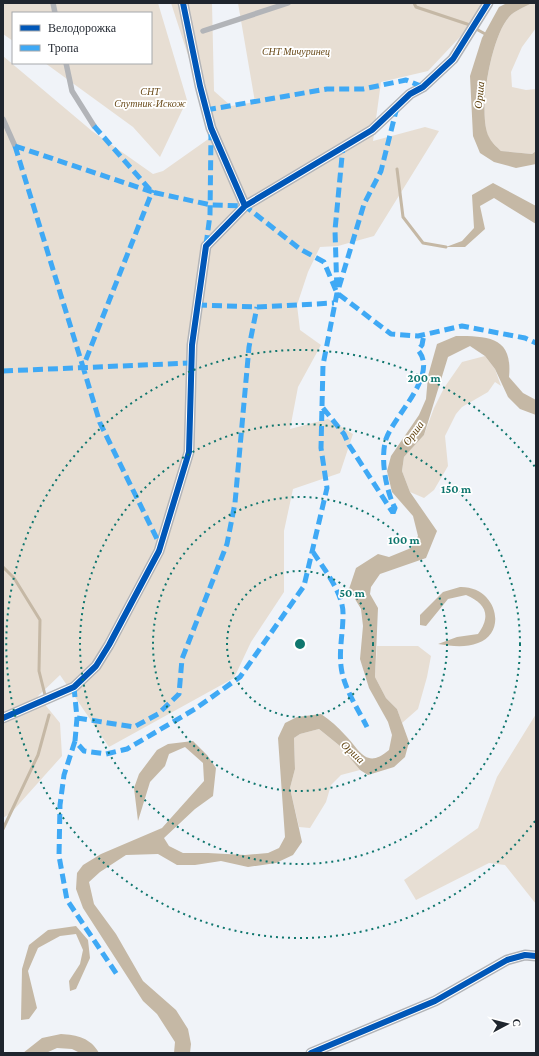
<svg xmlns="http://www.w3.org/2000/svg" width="539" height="1056" font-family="'Crimson Pro',serif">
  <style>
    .green { fill: #e7ded3 }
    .water { fill: #c5b8a5 }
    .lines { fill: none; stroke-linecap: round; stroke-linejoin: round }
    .stream { stroke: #c5b8a5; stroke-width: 3 }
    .service { stroke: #b2b4b8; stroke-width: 5.5 }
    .minor { stroke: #b2b4b8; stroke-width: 11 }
    .quiet { stroke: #3fa9f5; stroke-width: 5; stroke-dasharray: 10 5; stroke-linecap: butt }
    .cycleway-casing { stroke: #fff; stroke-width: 8 }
    .cycleway { stroke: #0057b8; stroke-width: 6 }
    .ring { fill: none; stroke: #0f766e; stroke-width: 2; stroke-dasharray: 2 4 }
    .labels { text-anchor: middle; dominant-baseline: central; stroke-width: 3.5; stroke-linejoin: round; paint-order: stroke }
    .park-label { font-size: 10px; font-style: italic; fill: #6a4b1a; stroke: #fff }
    .water-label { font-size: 11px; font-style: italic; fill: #5f410d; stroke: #fff }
    .centre { fill: #0f766e; stroke: #fff; stroke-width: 2 }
    .ring-label { font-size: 12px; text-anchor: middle; font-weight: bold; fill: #0f766e; stroke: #fff; stroke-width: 3.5; stroke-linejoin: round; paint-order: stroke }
  </style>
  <rect width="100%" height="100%" fill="#f0f3f8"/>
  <path class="green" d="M3,3h155l29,97 -27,57 -27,-30 -88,-64h106v-50h-138v28l-10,-7z
    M171,3h41l2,88 17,15 24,-4 -17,-99h252v2l-62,66 -47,11 -8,59 52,-14 14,4 -65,105 -36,10 -18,1 -12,25 -11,33 3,25 21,15 -23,42 -8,42 38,-10 25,15 -13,39 -47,16 -9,42v61l-33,50 -17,36 -125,69 -49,-72 -22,21 22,27 2,33 -51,57 -8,5v-762l89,75 61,43 10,-3 51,-36z
    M532,3h4v25l-14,19 -11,25 1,15 14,3 10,-1v62l-4,3 -31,-3c-4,-4 -10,-9 -12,-13 -12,-24 2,-101 20,-121 5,-6 16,-10 23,-14z
    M485,356l10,13 6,17 -6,-4 -7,10 -26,15 -6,7 -11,22 3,30 -14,24 -10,8 -14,-6 -8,-21 2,-14 20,-22 10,-27 10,-20 18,-26z
    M377,646h41l13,10 -4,21 -9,32 -16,14 -5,-14 -11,-11 -11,-21z
    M536,714v190l-31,-39 -16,-2 -73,37 -12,-20 74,-52 19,-51z
    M319,729l21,17 20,24 -19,5 -10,10 -5,17 -16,26 -11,-1 -9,-39 5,-19 -1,-31 6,-4z"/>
  <path class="water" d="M507,3h25c-7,4 -18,8 -23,14 -18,20 -32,97 -20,120 2,5 8,10 12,14l31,3 4,-3v13l-20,4 -22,-6 -14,-9 -7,-17 -3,-60 12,-38 17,-31z
    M493,183l43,23v18l-42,-26 -14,8 5,23 -20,18h-19l16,-6 12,-13 -2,-33z
    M456,336c33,0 57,1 53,41l14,16 13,7v15l-16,-6 -12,-12 -13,-28 -10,-13 -15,-10 -22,11 -24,78 -20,22 -2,14 8,21 27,39 -11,27 -46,16 -9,13 -1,7 8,14 -3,69 11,21 11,11 12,33 -4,15 -11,10 -26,8 -8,-5 -20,-24 -21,-17 -19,5 -6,4 1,31 -5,19 12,54 -9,13 -17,8 -28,4 -27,-6 -26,4h-18l-19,-11 -32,1 -26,17 -11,10 5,22 22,30 27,47 33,29 12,19 3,15 -1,9h-16l1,-11 -18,-28 -14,-13 -60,-93 -7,-19 1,-16 6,-8 18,-11 61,-26 42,-47 -1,-18 -18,-16 -16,7 -4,12 -15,16 -12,39 -4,-33 5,-14 18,-24 11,-6 25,-3 14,14 9,13 -3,28 -18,13 -31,29 5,8 14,7h25l37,2 23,-2 11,-5 6,-11 -7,-99 7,-15 12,-6 24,-3c9,6 17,13 24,21 15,15 21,35 44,15l3,-15 -4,-13 -19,-34 -9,-29 3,-33 -2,-17 -12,-20 7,-21 22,-14 11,3 22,-9 7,-12 -5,-20 -21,-24 -5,-21 4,-15 28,-41 7,-16 2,-23 9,-32z
    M460,587c37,-1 48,46 18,56 -13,5 -27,3 -40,1l19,-7 21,-3c14,-19 7,-31 -12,-39l-18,4 -22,27 -6,-1v-10l23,-23z
    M76,926l12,14 2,18 -14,31 -6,2 -1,-10 11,-17 3,-14 -7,-16 -16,2 -22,12 -10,23 9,37 -8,11 -8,1 1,-51 7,-24 19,-15z
    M61,1034c16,1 30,4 38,19h-19l-8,-4 -15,-1 -11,5h-23l19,-15z"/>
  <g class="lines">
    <path class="stream" d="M414,3l2,4 54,18
      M478,30l9,5
      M397,169l6,48 20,26 23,4
      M3,567l11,11 26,42 -1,51 6,24
      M3,829l35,-74 11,-40"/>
    <path class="service" d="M53,3l2,10
      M203,31l85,-28
      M66,63l6,28 22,35
      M3,119l12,27"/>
    <path class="minor" d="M183,3l17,83 11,42 34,78
      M3,718l71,-31 22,-21 13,-21 50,-94 30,-99 3,-107 14,-99 39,-40 127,-76 38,-36 13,-7 30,-28 35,-56
      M311,1053l124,-52 72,-41 18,-5 11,1"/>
    <path class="quiet" d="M206,110l121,-21h36l43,-9 17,7
      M94,126l58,66 59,13 34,1 55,43 24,13 13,31 54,41 27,2 44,-10 63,12 11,5
      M15,146l137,46 -69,175 17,56 60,122
      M15,146l68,221
      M206,245l4,-30 1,-81
      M339,287l25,-83 17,-33 16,-64
      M197,305l60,2 77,-4
      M3,371l188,-8
      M323,408l21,26 5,11 44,68
      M393,513l2,-5c-9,-17 -15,-50 -9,-69 9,-25 53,-64 32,-89l4,-5 2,-11
      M313,552c11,17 31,42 30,63 0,17 -4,34 -2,51 2,21 17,43 26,61
      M74,687l3,31 -2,23 9,10 22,3 21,-5 68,-40 45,-32 64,-91 23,-98 -6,-40 2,-83 14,-72 -2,-63 8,-84
      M77,718l57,9 24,-13 21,-20 3,-35 45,-115 8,-41 14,-156 8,-40
      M75,741l-11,34 -4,30 -1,51 8,44 51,76"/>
    <g class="cycleway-casing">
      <path id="cycleway" d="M183,3l17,83 11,42 34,78
        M3,718l71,-31 22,-21 13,-21 50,-94 30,-99 3,-107 14,-99 39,-40 127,-76 38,-36 13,-7 30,-28 35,-56
        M311,1053l124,-52 72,-41 18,-5 11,1"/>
    </g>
    <use href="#cycleway" class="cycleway"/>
  </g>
  <g class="ring">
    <circle cx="300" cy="644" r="73"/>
    <circle cx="300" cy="644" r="147"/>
    <circle cx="300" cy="644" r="220"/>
    <path d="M535 821A294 294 0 1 1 535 467"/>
  </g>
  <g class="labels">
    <g class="park-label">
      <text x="296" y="51">СНТ Мичуринец</text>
      <text x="150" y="91">СНТ<tspan x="150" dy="12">Спутник-Искож</tspan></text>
    </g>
    <g class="water-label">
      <text transform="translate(479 95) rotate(-84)">Орша</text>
      <text transform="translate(413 433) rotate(-54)">Орша</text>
      <text transform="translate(353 752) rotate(42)">Орша</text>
    </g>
  </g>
  <circle cx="300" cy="644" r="6" class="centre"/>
  <g class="ring-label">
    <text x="424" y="382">200 m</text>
    <text x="456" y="493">150 m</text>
    <text x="404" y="544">100 m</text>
    <text x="352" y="597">50 m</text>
  </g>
  <rect width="539" height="1056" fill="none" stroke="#1f252e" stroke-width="8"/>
  <rect x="12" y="12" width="140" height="52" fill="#ffffff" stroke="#a5a8ab"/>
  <rect x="20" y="25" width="20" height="6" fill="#0057b8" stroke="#a5a8ab"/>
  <text x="48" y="32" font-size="12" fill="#1f252e">Велодорожка</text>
  <rect x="20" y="45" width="20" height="6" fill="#3fa9f5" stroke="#a5a8ab"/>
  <text x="48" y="52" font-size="12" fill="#1f252e">Тропа</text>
  <g transform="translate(507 1024) rotate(83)" stroke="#ffffff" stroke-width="3" paint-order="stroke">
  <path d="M0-3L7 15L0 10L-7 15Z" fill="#1f252e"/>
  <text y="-6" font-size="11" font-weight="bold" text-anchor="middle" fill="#1f252e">С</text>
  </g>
</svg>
